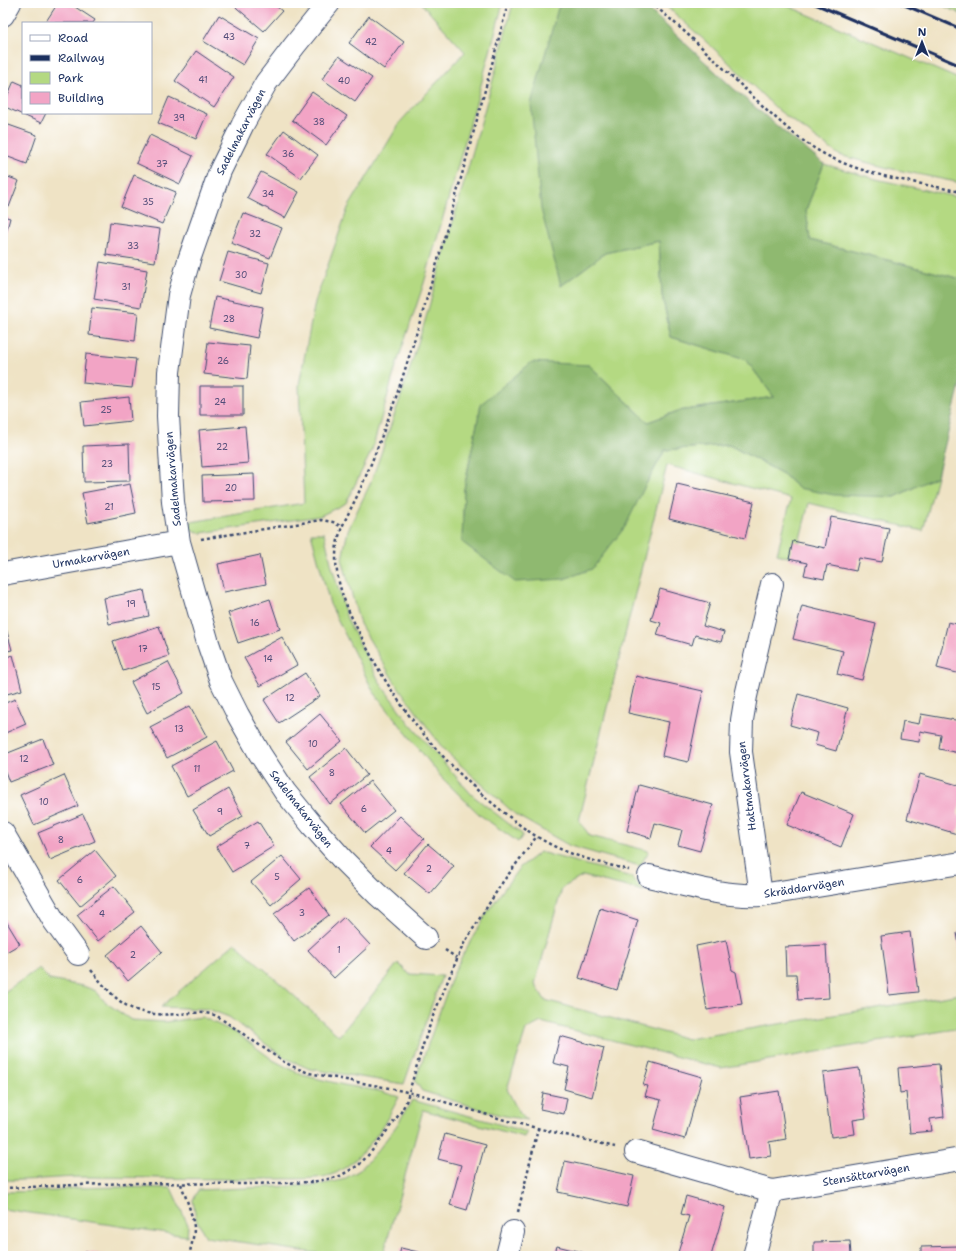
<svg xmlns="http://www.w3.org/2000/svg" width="964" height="1259" font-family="'Shantell Sans',sans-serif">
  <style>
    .green { fill: #b4d982; stroke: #688470 }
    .forest { fill: #8fb970; stroke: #557467 }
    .building { fill: #f2a4c5 }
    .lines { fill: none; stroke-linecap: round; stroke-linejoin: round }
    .minor-casing { stroke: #3b4a6d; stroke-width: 24 }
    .path { stroke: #3b4a6d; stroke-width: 2.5; stroke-dasharray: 3 3; stroke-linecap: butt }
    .minor { stroke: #fff; stroke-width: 22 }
    .rail { stroke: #1b2f5e; stroke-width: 3 }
    .labels { text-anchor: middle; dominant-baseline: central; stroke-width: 3.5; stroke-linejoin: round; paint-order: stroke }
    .number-label { font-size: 9px; fill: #514c78 }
    .street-label { font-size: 11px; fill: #1b2f5e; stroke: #fff }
  </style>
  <rect width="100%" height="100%" fill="#fff"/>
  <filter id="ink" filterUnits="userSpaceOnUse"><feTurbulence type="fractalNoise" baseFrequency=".025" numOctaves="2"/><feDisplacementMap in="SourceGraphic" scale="8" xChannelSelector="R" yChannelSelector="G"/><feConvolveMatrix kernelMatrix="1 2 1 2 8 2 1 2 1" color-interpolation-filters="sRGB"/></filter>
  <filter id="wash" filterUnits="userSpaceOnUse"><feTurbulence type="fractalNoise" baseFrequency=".012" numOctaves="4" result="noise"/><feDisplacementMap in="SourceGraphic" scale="16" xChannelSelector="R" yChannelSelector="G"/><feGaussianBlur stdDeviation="0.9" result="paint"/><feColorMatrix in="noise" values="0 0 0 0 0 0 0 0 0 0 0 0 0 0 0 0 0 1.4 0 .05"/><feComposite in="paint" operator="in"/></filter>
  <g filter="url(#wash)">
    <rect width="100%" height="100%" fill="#efe3c5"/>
    <path class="green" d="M421,3h82l-25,93 -54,187 -28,83 -24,84 -26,53 -26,13 -119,17 -11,-4 1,-7 113,-19 -5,-118 16,-83 33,-94 53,-87 64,-69z
      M513,3h52l-7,6 3,277 44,-33 54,-12 3,54 9,42 75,23 28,37 -96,14 -30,11 -59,-57 -108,39 -17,85 -2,53 183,-56 20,-36 64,-5 54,29 15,14 97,9 42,-21 -14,55 -114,-28 -14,56 -18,-5 14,-55 -124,-34 -88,356 11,15 59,15 -9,15 -70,-20 -54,-31 -72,-65 -50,-69 -34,-57 -18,-65 6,-29 23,-48 29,-83 25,-78 71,-252z
      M663,3h118l180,77v103l-73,-15 -49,-13 -61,-45 -56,-54z
      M937,3h24v11z
      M824,164l52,15 85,19v81l-151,-39 -4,-30z
      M311,533h13l7,30 16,56 33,64 29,40 63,72 51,40 -5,7 -38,-27 -38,-37 -69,-87 -43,-87z
      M540,852l91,25 13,14 -61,-15 -21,12 -27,96 10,16 143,39 273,-45v34l-240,40 -180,-46 -15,8 -19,59 10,20 10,11 -27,-5 -78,-24 -7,-10 37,-104 11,-23 25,-43 31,-43z
      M235,943l104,93 59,-73 11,11 33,2 -38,108 -94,-15 -25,-11 -56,-41 -21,-8 -47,-2z
      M39,968l10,12 34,6 13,5 9,11 26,18 34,2 37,-5 36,17 35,26 29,15 42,10 35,6 20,6c-15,29 -33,60 -63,76 -17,8 -42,5 -60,6 -64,1 -128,-2 -191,-2 -28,0 -55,4 -82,3v-187z
      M412,1100l115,32 -3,5 -101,-27 -40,146h-47l-130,-19 -10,-18 -3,-19 5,-10 120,-5 24,-5 18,-10 19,-21 18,-24z
      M123,1187l48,1 17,37 -1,11 -184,-27v-17l53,-1 19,-3z"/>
    <path class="forest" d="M565,3h77l92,86 49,42 41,33 -18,46 4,30 151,39v102l-24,95 -42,21 -61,-2 -36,-7 -15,-14 -54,-29 -64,5 -20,36 -20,41 -33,42 -28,10 -49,3 -53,-40 2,-53 17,-85 51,-42 57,3 59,57 30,-11 96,-14 -28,-37 -75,-23 -9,-42 -3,-54 -54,12 -44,33 -20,-77 -10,-105 27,-96z"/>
    <g id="blocks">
      <path class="building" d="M58,3h11l26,17 -2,3h-48z
        M231,3h41l10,8 -18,20z
        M219,15l40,24 -16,26 -40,-24z
        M369,16l35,26 -20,27 -35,-26z
        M196,51l38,26 -20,30 -39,-26z
        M339,56l33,22 -17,24 -33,-23z
        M14,81l9,4v28h23l-5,10 -38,-17z
        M312,92l35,24 -21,29 -34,-25z
        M169,97l38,17 -11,25 -38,-16z
        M3,123l34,12 -10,29 -24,-9z
        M284,130l34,25 -17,23 -34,-24z
        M150,135l43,21 -13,28 -44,-21z
        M261,172l38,20 -14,26 -38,-20z
        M3,175l16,6 -10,26 -6,-3z
        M134,175l42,17 -14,32 -41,-17z
        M243,213l39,15 -12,30 -39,-15z
        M3,216l7,2 -7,26z
        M110,222l50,7 -5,33 -49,-7z
        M228,252l41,11 -8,30 -42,-12z
        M100,262l47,8 -6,37 -47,-8z
        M215,297l48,10 -6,31 -48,-10z
        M92,308l46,5 -3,28 -46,-6z
        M208,342l42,4 -3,33 -43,-5z
        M86,354l50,5 -4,29 -49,-5z
        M200,386h43v29h-43z
        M129,397l2,24 -47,5 -3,-24z
        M245,426l3,37 -46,4 -3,-37z
        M129,444l1,37 -46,1 -1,-36z
        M254,474l1,27 -52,1 -1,-26z
        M130,484l6,29 -48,10 -6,-30z
        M677,484l77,18 -9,36 -76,-19z
        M831,517l58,11 -7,34 -23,-4 -3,13 -29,-6 -3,14 -20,-4 3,-12 -18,-4 4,-18 32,7z
        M260,555l6,29 -42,8 -6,-28z
        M660,589l50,14 -7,23 21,6 -3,10 -26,-7 -3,10 -35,-10 4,-12 -10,-3z
        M144,590l5,26 -40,8 -5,-26z
        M270,599l10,30 -42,14 -10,-30z
        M802,606l74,18 -14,56 -25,-6 6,-23 -50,-12z
        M3,617l9,33 -9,2z
        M948,622l13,3v49l-24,-6z
        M159,626l10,30 -46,15 -10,-30z
        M282,637l15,28 -37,21 -16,-28z
        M13,655l9,35 -19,5v-37z
        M168,662l16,31 -37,20 -16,-31z
        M305,673l15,23 -41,27 -15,-23z
        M636,676l67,15 -15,71 -26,-6 7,-34 -41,-9z
        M798,694l50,14 -12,43 -21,-6 3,-12 -28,-8z
        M15,699l11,25 -23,10v-30z
        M190,706l17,31 -40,21 -17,-31z
        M320,714l22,27 -34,28 -22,-27z
        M921,714l40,7v21l-2,11 -20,-4 2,-14 -21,-4 -1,11 -19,-3 3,-18 16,3z
        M43,739l10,26 -44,17 -6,-16v-11z
        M217,741l16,30 -46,25 -16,-30z
        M346,748l21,27 -37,29 -20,-27z
        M920,774l41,12v14l-4,15 4,2v3l-4,14 -50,-15z
        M64,775l14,31 -44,19 -14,-30z
        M370,781l24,29 -29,23 -24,-29z
        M639,785l74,20 -13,46 -22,-6 4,-15 -27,-7 -4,15 -24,-7z
        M228,789l15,27 -34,20 -16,-26z
        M801,792l53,22 -13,33 -54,-22z
        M83,814l12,27 -45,19 -12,-27z
        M400,816l24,23 -29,31 -25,-23z
        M258,821l16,25 -42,26 -16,-25z
        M428,844l26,22 -24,28 -26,-21z
        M95,850l21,26 -36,30 -21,-26z
        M282,856l19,23 -30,26 -20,-23z
        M114,886l21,26 -37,29 -21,-26z
        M309,888l20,27 -35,26 -20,-27z
        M600,908l38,12 -21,70 -38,-12z
        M3,916l17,28 -17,10z
        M344,917l26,28 -36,33 -26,-28z
        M141,926l21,26 -34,29 -21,-26z
        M910,932l8,60 -29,3 -8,-59z
        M957,933h4v19h-1z
        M726,940l6,30 4,2 6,32 -35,6 -11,-64z
        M826,945l3,53 -31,2 -2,-26h-10l-1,-27z
        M560,1036l44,12 -12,49 -28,-8 5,-22 -16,-4z
        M650,1062l52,15 -17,62 -32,-9 8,-30 -16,-4 3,-10 -5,-1z
        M939,1064l5,53 -14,2 2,12 -22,2 -4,-41 -6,1 -2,-25z
        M859,1068l7,50 -13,2 2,14 -24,3 -8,-64z
        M779,1091l7,48 -17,3 2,14 -22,3 -9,-62z
        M543,1093l24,5 -3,16 -24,-5z
        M445,1134l40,11 -18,65 -17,-5 11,-40 -23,-6z
        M565,1161l69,15 -7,31 -69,-15z
        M686,1196l39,11 -14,49h-34l12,-40 -8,-2z
        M850,1241l1,15h-37v-14z
        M557,1246l36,9v1h-39z
        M959,1246v10h-38v-9z
        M401,1248l30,7v1h-32z
        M85,1252l22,3v1h-22z"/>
    </g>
  </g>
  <g filter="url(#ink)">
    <use href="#blocks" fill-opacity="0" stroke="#3b4a6d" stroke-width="1"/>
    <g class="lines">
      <g class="minor-casing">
        <path id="minor" d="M329,3l-34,42 -29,38 -23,41 -23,47 -31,89 -10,35 -10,77 -1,44 5,86 6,40 29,101 13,38 17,34 22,39 25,38 27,33 31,35 34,34 49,44
          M3,15l7,-12
          M3,574l176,-32
          M3,833l51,88 24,33
          M649,876c37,9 73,21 112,19l200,-32
          M761,895l-20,-143 1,-32 4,-24 26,-112
          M636,1152l136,39 189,-32
          M507,1256l6,-24
          M754,1256l18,-65"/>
      </g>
      <path class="path" d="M508,3c-16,62 -33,124 -50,186 -20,71 -40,143 -64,214 -10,27 -20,55 -32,82 -10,25 -26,44 -26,72 0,29 12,54 25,79 31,64 75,120 130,166 17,14 35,29 55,40 25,14 55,21 83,28
        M651,3c35,28 66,59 98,90 25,23 50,49 81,64 40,20 87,25 131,35
        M201,539l120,-19 12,2 9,5
        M445,950l12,8
        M91,970c29,36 41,47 89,44 12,-1 25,-3 37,2l67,46 12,6 13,5 80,15 36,8 83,25 107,26
        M181,1184c5,14 11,29 13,43 0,10 -3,20 -5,29
        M3,1188l125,-5 123,1 61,-2 26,-5 21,-12 12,-13 30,-40 5,-10 17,-57 10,-29 30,-71 39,-62 35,-47
        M518,1212l20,-83"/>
      <use href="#minor" class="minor"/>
      <path class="rail" d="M813,3l148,63
        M900,3l61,26"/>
    </g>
  </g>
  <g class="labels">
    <g class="number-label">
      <text x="229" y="37">43</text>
      <text x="371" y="42">42</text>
      <text x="203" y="80">41</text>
      <text x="344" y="81">40</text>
      <text x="179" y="118">39</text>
      <text x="319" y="122">38</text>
      <text x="288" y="154">36</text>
      <text x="162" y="164">37</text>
      <text x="268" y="194">34</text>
      <text x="148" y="202">35</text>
      <text x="255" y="234">32</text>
      <text x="133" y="246">33</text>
      <text x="241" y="275">30</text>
      <text x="126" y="287">31</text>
      <text x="229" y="319">28</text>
      <text x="223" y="361">26</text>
      <text x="220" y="402">24</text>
      <text x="106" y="410">25</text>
      <text x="222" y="447">22</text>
      <text x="107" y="464">23</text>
      <text x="231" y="488">20</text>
      <text x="109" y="507">21</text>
      <text x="131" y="604">19</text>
      <text x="255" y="623">16</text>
      <text x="143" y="649">17</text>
      <text x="268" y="659">14</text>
      <text x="156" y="687">15</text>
      <text x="290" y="698">12</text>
      <text x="179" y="729">13</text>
      <text x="313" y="744">10</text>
      <text x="24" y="759">12</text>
      <text x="197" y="769">11</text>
      <text x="332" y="773">8</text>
      <text x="44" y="802">10</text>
      <text x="364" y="809">6</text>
      <text x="220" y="812">9</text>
      <text x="61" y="840">8</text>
      <text x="247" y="846">7</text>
      <text x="389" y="851">4</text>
      <text x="429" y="869">2</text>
      <text x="277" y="877">5</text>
      <text x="80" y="880">6</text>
      <text x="302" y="913">3</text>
      <text x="102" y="914">4</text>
      <text x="339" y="950">1</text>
      <text x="133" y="955">2</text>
    </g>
    <g class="street-label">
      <text transform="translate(241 132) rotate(-63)">Sadelmakarvägen</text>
      <text transform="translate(173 479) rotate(-95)">Sadelmakarvägen</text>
      <text transform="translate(91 558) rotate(-10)">Urmakarvägen</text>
      <text transform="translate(747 786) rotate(-97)">Hattmakarvägen</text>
      <text transform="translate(301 809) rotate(52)">Sadelmakarvägen</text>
      <text transform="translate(804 888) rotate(-9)">Skräddarvägen</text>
      <text transform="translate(866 1175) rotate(-10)">Stensättarvägen</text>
    </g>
  </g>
  <rect width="964" height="1259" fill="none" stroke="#fff" stroke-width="16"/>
  <rect x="22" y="22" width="130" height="92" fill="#ffffff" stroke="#a4acbf"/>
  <rect x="30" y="35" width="20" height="6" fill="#ffffff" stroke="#a4acbf"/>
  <text x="58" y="42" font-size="12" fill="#1b2f5e">Road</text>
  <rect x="30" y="55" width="20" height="6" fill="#1b2f5e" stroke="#a4acbf"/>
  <text x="58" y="62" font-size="12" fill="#1b2f5e">Railway</text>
  <rect x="30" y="72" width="20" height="12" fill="#b4d982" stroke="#a4acbf"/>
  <text x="58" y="82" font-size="12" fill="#1b2f5e">Park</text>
  <rect x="30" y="92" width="20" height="12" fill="#f2a4c5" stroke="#a4acbf"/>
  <text x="58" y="102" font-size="12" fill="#1b2f5e">Building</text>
  <g transform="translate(922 42)" stroke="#ffffff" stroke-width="3" paint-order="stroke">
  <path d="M0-3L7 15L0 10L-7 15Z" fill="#1b2f5e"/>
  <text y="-6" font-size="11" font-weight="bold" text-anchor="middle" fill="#1b2f5e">N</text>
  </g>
</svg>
